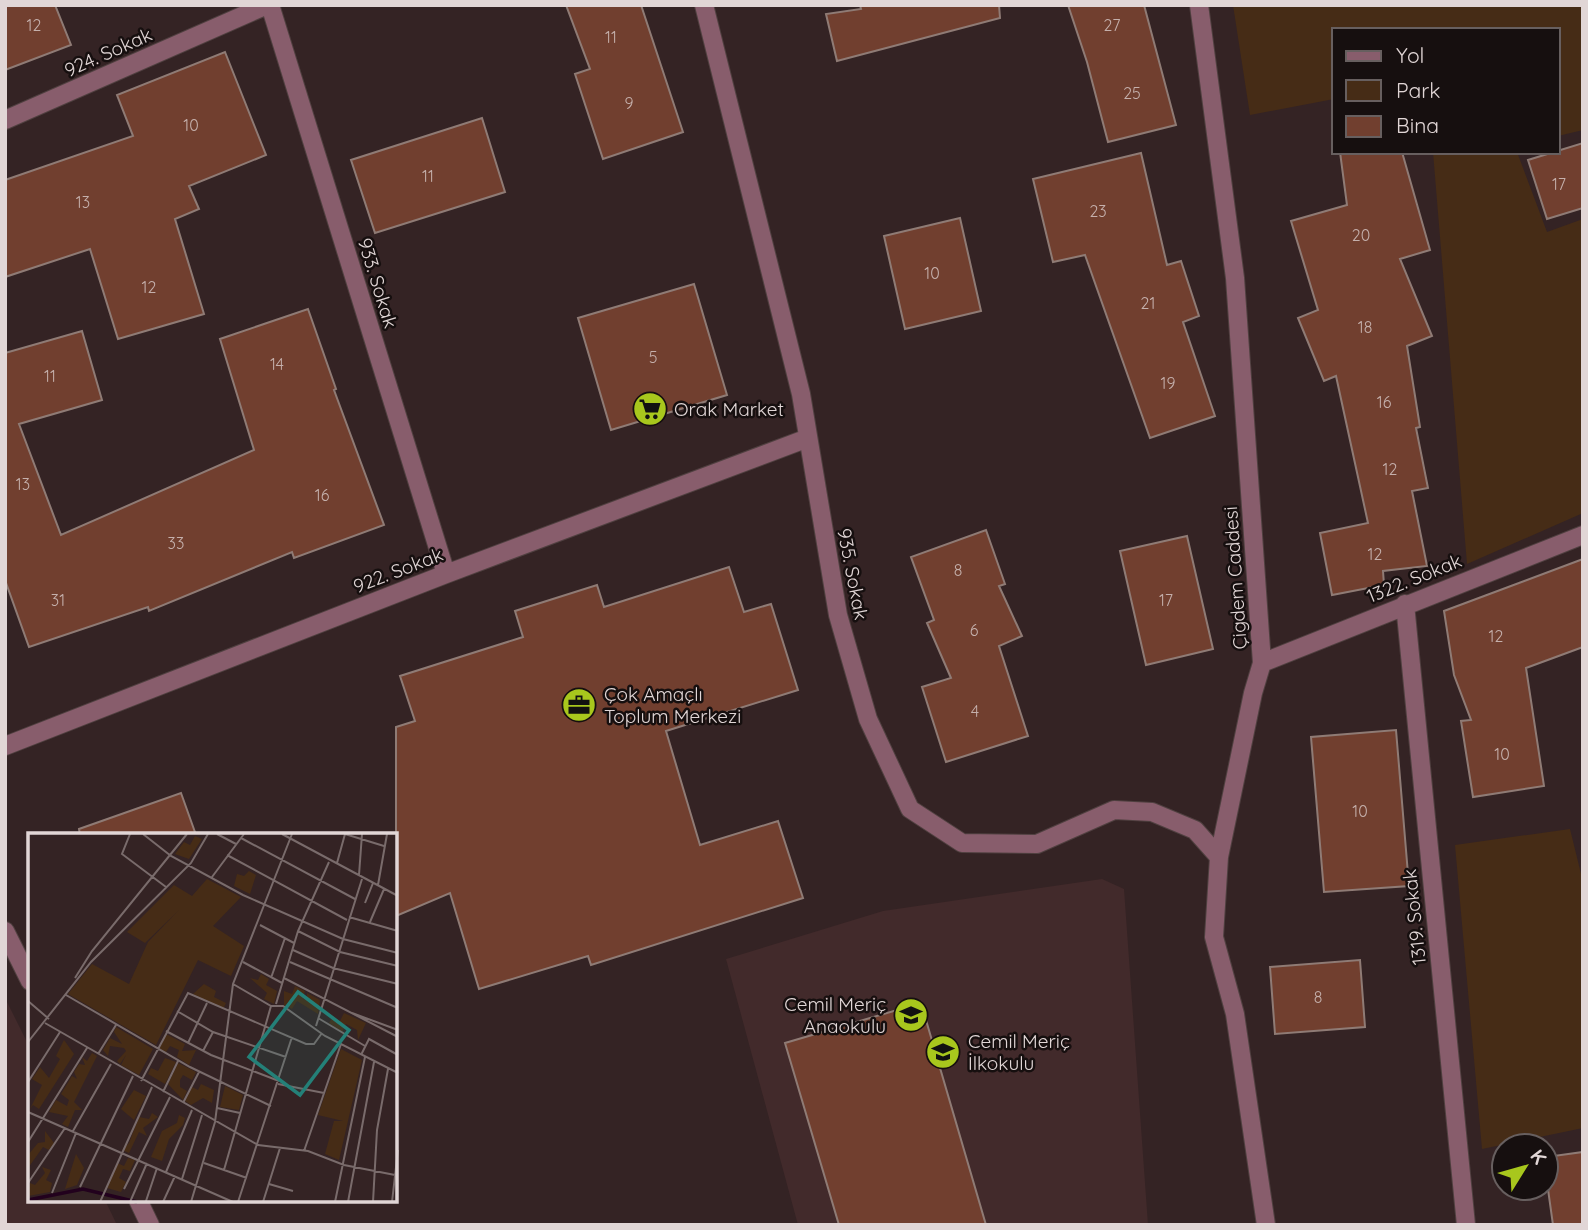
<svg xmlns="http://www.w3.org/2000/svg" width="1588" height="1230" font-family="Quicksand,sans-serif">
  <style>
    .built { fill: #422a2b }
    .green { fill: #462c16 }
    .building { fill: #713f2f; stroke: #8f7b75; stroke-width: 2 }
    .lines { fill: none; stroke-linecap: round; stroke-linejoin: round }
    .minor-casing { stroke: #504040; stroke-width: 20 }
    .minor { stroke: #885d6c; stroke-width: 18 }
    .labels { text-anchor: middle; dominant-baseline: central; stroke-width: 5; stroke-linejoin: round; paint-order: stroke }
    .number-label { font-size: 16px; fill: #c5b0ac }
    .street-label { font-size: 19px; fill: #e1d6d6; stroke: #160f0f }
    .poi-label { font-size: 19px; fill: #e1d6d6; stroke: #160f0f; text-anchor: start }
    .inset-river { fill: none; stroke: #22011d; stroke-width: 3.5 }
    .inset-road { fill: none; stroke: #796b6b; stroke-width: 2 }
    .view { fill: #248078; fill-opacity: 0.15; stroke: #248078; stroke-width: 3.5 }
    .inset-edge { fill: none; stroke: #e1d6d6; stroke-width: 3.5 }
  </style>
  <rect width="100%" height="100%" fill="#342324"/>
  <path class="built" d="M1102,879l22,10 24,336h-350l-72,-266 157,-48z
    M5,998l25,50v152h75l12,25h-112z"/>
  <path class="green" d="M1233,5h350v125l-25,6v-106h-224v69l-84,16z
    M1433,152h84l30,80 36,-13v294l-116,51z
    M1570,829l13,53v246l-101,21 -27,-304z"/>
  <path class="building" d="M5,5h50l16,40 -66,25z
    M566,5h75l42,127 -80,27 -28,-85 15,-5z
    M860,5h139l1,13 -163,43 -11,-47 35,-5z
    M1068,5h76l32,120 -68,17 -21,-80z
    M225,52l41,103 -77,31 10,23 -24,10 29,95 -86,25 -28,-90 -85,28v-97l128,-44 -16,-41z
    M482,118l23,74 -130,41 -24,-73z
    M1583,143v65l-36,11 -19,-59z
    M1340,152h62l28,98 -30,9 32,77 -25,10 13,81 -4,1 12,60 -16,3 15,75 -44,5 1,14 -52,10 -12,-62 48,-10 -32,-147 -12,5 -26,-63 20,-8 -27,-89 56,-16z
    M1141,153l26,112 14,-4 18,55 -16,6 32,94 -65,22 -65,-183 -32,7 -20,-83z
    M960,218l21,93 -76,18 -21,-93z
    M694,284l33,111 -116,35 -33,-112z
    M308,309l28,80 -2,1 50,135 -90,33 -2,-6 -143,59 -1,-4 -119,40 -24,-67v-227l77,-22 20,69 -83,24 42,111 193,-85 -34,-111z
    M986,530l19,54 -6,2 23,50 -23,10 29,90 -82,26 -24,-75 29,-9 -24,-55 7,-3 -23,-63z
    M1187,536l26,113 -67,16 -26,-114z
    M1583,559v88l-57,21 18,118 -71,11 -12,-76 10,-1 -17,-45 -10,-64z
    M729,567l15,45 27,-8 27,86 -132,41 34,114 78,-24 25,77 -212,67 -3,-9 -109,33 -29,-96 -54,23v-189l19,-6 -15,-45 123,-39 -8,-26 82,-26 7,22z
    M1396,730l13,156 -85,6 -13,-155z
    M181,793l15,42h-116l-1,-6z
    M1360,960l5,67 -90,7 -5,-67z
    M921,1003l65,222h-147l-54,-182z
    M1583,1152v73h-30l-7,-50v-18z"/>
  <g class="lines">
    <g class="minor-casing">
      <path id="minor" d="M270,5l176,569
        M704,5l97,389 37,221 30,104 42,90 52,34 75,1 77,-34 38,2 43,18 24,27
        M1199,5l36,273 27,385 -9,30 -34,164 -5,80 21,77 31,211
        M5,120l262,-115
        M1405,604l61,621
        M1262,663l321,-128
        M5,746l441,-172 362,-136
        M5,931l25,50
        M138,1200l12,25"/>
    </g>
    <use href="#minor" class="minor"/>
  </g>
  <defs>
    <g id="supermarket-disc" transform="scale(1.75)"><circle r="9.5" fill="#a8c71d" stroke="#160f0f"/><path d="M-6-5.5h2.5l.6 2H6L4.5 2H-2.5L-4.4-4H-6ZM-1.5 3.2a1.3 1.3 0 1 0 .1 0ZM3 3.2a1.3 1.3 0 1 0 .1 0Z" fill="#111"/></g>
    <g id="office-disc" transform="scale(1.75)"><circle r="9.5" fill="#a8c71d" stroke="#160f0f"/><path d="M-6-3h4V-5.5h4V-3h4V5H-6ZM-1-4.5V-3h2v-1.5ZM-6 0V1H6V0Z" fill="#111"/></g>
    <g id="school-disc" transform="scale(1.75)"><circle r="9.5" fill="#a8c71d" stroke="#160f0f"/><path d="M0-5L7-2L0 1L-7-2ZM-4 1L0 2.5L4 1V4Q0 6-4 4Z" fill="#111"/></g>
  </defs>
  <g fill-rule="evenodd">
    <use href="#supermarket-disc" x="650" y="409"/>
    <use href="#office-disc" x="579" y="705"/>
    <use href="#school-disc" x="911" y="1015"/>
    <use href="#school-disc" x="943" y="1052"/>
  </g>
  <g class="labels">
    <g class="number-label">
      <text x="34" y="25">12</text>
      <text x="1112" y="25">27</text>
      <text x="611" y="37">11</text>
      <text x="1132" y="93">25</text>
      <text x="629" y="103">9</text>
      <text x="191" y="125">10</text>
      <text x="428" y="176">11</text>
      <text x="1559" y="184">17</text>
      <text x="83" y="202">13</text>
      <text x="1098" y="211">23</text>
      <text x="1361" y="235">20</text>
      <text x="932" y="273">10</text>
      <text x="149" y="287">12</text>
      <text x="1148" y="303">21</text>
      <text x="1365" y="327">18</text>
      <text x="653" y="357">5</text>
      <text x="277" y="364">14</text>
      <text x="50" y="376">11</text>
      <text x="1168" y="383">19</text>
      <text x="1384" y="402">16</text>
      <text x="1390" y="469">12</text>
      <text x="23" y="484">13</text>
      <text x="322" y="495">16</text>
      <text x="176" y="543">33</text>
      <text x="1375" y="554">12</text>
      <text x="958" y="570">8</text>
      <text x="58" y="600">31</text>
      <text x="1166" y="600">17</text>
      <text x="974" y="630">6</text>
      <text x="1496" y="636">12</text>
      <text x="975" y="711">4</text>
      <text x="1502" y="754">10</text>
      <text x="1360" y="811">10</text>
      <text x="1318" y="997">8</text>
    </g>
    <g class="street-label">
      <text transform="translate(108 52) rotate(-24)">924. Sokak</text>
      <text transform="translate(378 283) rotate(73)">933. Sokak</text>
      <text transform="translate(398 570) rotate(-21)">922. Sokak</text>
      <text transform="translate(853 574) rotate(79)">935. Sokak</text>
      <text transform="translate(1235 578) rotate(-94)">Çigdem Caddesi</text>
      <text transform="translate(1414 578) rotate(-22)">1322. Sokak</text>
      <text transform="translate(1414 917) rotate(-96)">1319. Sokak</text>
    </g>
    <g class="poi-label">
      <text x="674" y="409">Orak Market</text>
      <text x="604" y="694">Çok Amaçlı<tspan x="604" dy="22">Toplum Merkezi</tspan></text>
      <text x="886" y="1004" text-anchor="end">Cemil Meriç<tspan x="886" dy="22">Anaokulu</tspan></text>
      <text x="968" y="1041">Cemil Meriç<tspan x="968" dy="22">İlkokulu</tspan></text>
    </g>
  </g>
  <g transform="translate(28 833)">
    <rect width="369" height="369" fill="#342324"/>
    <path d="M167,3l7,3 -13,20 -14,-5 9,-12 6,3zM221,38l7,4 -6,19 -16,-8 3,-12 7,2zM179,46l34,18 -28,29 31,20 -13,30 -33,-16 -42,85 -88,-51 24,-30 37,20 19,-42 31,-32 -34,33 -18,-11 47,-47 18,11zM233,141l8,5 -3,6 11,6 -3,13 -10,-5 3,-6 -17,-15 8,2zM176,151l12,7 -2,6 12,6 -3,6 -30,-15zM267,153l10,5 -2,8 4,1v-7l13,7 -2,14 -21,-13 -5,8 -8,-4v-14l8,3zM316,180l22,10 -8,17 -1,-10 -11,-6 -4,8 -13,-9 3,-5 8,3zM88,194l37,22 -14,26 -18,-10 5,-10 -6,9 -3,-3 9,-10 -2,-3 -14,-2 -2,10 -5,-6 7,-12 12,6 -8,-12zM138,201l19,10 -3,7 14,-1 -7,15 -12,-8 2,-7 -9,-4 -4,6 -7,-3zM36,207l10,14 -35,55 -6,-4 -3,4 12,-24 -10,-6 8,-12 9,11 11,-19 -4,-3zM313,216l21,11 -23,100 -14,-6 9,-33h9l-25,-6zM64,220l5,3 -23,46 8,8h-7l-7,17 -6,-3 6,-8 -19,-4 7,-12 11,6 2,-6 -8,-6 11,-18 5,3 -3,-7 5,-8 6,1 -3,-8 5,4zM137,225l11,4 -11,22 -17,-10 3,-6 7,3zM150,230l18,9 -4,8 -9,-5 -3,5v7l7,4 -4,9 -15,-16zM173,251l13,6 -2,13 -9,-5 -12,7 -6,-4 7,-14 6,3zM197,253l18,9 -4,15 -19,-3zM106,257l12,6 -12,24 -13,-11zM124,280l6,4 -15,11 4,8 -8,-4 -10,21 -7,-3 7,-7 10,-26 10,2zM151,282l6,3 -2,7 -14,14 -7,22 -11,-4 11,-26 15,-8zM17,298l9,12 -5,7 -6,-3 -15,21v-13l10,-12 7,-1zM48,321l8,14 -7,17 -12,4zM100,325l7,2 -5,11 -7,-2 -4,9 7,4 -5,10 -14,-4 10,-25 7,3zM14,334l9,3 -5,10 6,3 -2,9 -22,4 2,-13 5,2 10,-12z" fill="#462c16"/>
    <path class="inset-river" d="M0,367l55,-11 54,13"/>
    <path class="inset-road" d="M102,1l-8,20 44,33M115,1l28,22 72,39 100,44 55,14M189,1l19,10M254,1l116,62M213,5l114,61M199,22l120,65M309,30l8,-29 39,12M331,42l3,-41M184,44l32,-43M350,52l9,-51M337,70l8,-20M321,84l49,14M342,89l14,-33M232,92l34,18M270,98l42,21 58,14M265,117l40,18 65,16M215,129l39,21M262,129l108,46M47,145l17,-27 95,-117M243,145l14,-40M256,145l114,59M205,151l38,22h12l42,30 73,37M38,162l124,72 81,39M0,168l21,18M248,171l22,-73 31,-69M149,178l36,21 73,25M324,180l46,17M290,185l47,28M17,190l213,122 50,6 36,14 51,10M288,193l46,-147M138,198l45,24 68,26M0,209l63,-80 100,-99 17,-29M160,210l19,-40M175,218l10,-19M70,221l18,-29M333,222l8,-16 29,16M113,248l47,-88 118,51h8l8,-11M0,249l32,-50M250,251l46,9M135,259l15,-31M155,270l16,-31M189,275l23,5M0,279l205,90M45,298l38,-67M0,309l59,-94M276,318l37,-107M176,330l43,15M196,337l47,-164M138,339l26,-62M154,346l20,-64M0,350l37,-55M241,351l24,7M52,354l53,-111M96,356l46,-92M24,360l24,-60M118,368l11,-33M30,369l42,-1M72,369l52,-115M102,369l17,-39M135,369l12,-26M163,369l24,-80 18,-138 59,-150M210,369l54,-165M235,369l17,-54M307,369l30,-145M320,369l26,-140M345,369l4,-72 11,-61M364,369l6,-52"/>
    <path class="view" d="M270,159l51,38 -49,65 -51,-38z"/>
    <rect width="369" height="369" class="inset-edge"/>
  </g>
  <rect width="1588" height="1230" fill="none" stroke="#e1d6d6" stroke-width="14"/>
  <rect x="1332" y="28" width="228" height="126" fill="#160f0f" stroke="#675f5f" stroke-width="2"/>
  <rect x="1346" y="51" width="35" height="10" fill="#885d6c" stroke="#675f5f" stroke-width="2"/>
  <text x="1396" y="63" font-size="21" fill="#e1d6d6">Yol</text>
  <rect x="1346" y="80" width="35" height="21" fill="#462c16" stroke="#675f5f" stroke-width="2"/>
  <text x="1396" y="98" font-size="21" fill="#e1d6d6">Park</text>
  <rect x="1346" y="116" width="35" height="21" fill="#713f2f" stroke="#675f5f" stroke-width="2"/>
  <text x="1396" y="133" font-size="21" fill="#e1d6d6">Bina</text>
  <g transform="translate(1525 1167) rotate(53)"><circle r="33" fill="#160f0f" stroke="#675f5f" stroke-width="2"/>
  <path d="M0-5L12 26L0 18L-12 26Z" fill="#a8c71d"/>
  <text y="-10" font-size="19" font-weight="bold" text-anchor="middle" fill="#e1d6d6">K</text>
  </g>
</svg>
